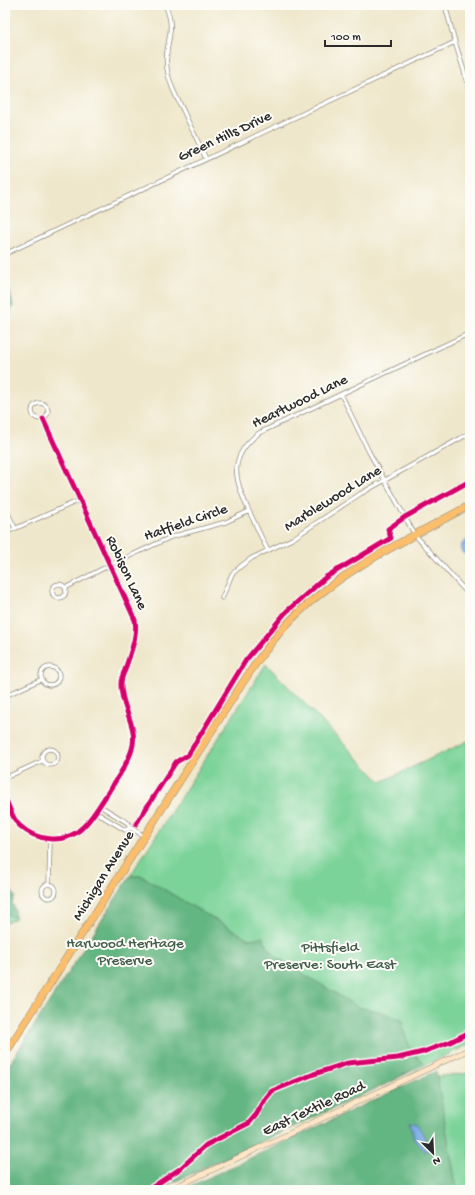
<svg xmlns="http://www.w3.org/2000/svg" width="475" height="1195" font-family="'Gochi Hand',sans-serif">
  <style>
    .green { fill: #7bd399; stroke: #537f62 }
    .forest { fill: #64b581; stroke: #487056 }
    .water { fill: #7dace7; stroke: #546c89 }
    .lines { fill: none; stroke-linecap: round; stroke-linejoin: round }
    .street-casing { stroke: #8d897b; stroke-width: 5 }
    .secondary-casing { stroke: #8d897b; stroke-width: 6 }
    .highway-casing { stroke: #8d897b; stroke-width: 8 }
    .street { stroke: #fff; stroke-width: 3.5 }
    .secondary { stroke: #fde5c5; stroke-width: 5 }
    .highway { stroke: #fabe6d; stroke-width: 7 }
    .rail { stroke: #2b2b2b; stroke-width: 1.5 }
    .cycleway-casing { stroke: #fdfcf7; stroke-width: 8 }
    .cycleway { stroke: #d6006c; stroke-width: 5 }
    .labels { text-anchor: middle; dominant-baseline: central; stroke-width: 4; stroke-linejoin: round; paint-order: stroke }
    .street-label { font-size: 15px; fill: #2b2b2b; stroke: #fdfcf7 }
    .park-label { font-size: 15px; fill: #435d4c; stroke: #fdfcf7 }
  </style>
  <rect width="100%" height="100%" fill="#fdfcf7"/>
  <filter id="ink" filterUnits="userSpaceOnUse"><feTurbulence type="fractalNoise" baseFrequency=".025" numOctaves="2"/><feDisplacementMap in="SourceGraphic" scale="8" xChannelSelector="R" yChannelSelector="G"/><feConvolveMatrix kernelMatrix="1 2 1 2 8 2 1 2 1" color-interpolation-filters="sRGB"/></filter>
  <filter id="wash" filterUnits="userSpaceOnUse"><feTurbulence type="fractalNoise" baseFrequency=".012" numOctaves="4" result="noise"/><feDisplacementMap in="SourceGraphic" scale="16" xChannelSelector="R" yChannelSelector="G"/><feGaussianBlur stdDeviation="0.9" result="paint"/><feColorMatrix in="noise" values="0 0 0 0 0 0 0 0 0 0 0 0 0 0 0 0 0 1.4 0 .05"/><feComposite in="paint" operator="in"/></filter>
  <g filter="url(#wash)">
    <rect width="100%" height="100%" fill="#efe7cb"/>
    <path class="green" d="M266,664l115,118 89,-42v304l-239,112 -75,34 -151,-119z
      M5,893l11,25 -11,5z
      M470,1073v117h-221l183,-113z"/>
    <path class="forest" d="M7,277l6,29 -8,14v-42z
      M130,876h12l48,29 59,34 14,-2 5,11 8,9 82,50 24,5 21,9c1,15 7,32 20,41l-28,18 -239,110h-151v-119z
      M5,878l10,19 -3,6 3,7 -1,7h-2l-7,-4z
      M436,1071l21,119h-275z"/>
    <path class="water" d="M470,538v19h-1c-13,-7 -10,-12 1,-19z
      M410,1122l7,2c5,8 10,16 11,26l-2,2 -12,-13z"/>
  </g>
  <g filter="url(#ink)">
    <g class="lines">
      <g class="street-casing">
        <path id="street" d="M165,5c13,27 -2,38 2,63 2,16 10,30 17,44 7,16 15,31 22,47
          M445,5l10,37 15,48
          M5,254l450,-212
          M341,394l28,58 46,83 55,61
          M32 411a8 8 0 1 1 16 0a8 8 0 1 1-16 0Z
          M5,507l10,21
          M5,533l75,-33
          M268,551c-7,-14 -13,-28 -20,-42 -14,-32 -20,-52 11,-76l211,-100
          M52 591a7 7 0 1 1 14 0a7 7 0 1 1-14 0Z
          M65,588l41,-21 65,-30 55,-15 23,-11
          M222,598l10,-24 9,-8 11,-8 40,-19 68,-45 110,-61
          M41 676a9 9 0 1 1 18 0a9 9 0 1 1-18 0Z
          M5,696l37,-17
          M42 757a8 8 0 1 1 16 0a8 8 0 1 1-16 0Z
          M5,778l37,-17
          M5,798c4,8 7,20 14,27 18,17 47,20 65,1 10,-10 17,-23 25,-35 8,-13 19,-27 23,-42 7,-23 -12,-42 -11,-65 0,-5 2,-10 4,-14 5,-17 13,-33 10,-50l-92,-201
          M100,806l28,17 3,5 13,8
          M95,812l30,18 6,-2
          M42 891a7 7 0 1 1 14 0a7 7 0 1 1-14 0Z
          M49,884l1,-44"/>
      </g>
      <g class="secondary-casing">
        <path id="secondary" d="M169,1190l301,-141"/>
      </g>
      <g class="highway-casing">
        <path id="highway" d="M5,1054l229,-358c19,-29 38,-58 63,-82 50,-48 114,-76 173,-109"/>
      </g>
      <use href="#street" class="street"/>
      <use href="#secondary" class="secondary"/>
      <use href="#highway" class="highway"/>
      <path class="rail" d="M459,5l11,4"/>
      <g class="cycleway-casing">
        <path id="cycleway" d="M5,798c4,8 7,20 14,27 18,17 47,20 65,1 10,-10 17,-23 25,-35 8,-13 19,-27 23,-42 7,-23 -12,-42 -11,-65 0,-5 2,-10 4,-14 5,-17 13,-33 10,-50l-92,-201
          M136,824l40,-62 12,-7 58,-95 40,-48 40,-35 65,-39 -3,-9 17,-12 65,-36
          M148,1190l33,-22 25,-23 43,-22 7,-8 10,-17 6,-7 42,-17 34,-11 50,-5 25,-6 27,-10 20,-10"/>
      </g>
      <use href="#cycleway" class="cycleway"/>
    </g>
  </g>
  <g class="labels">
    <g class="street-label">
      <text transform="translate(225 137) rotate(-25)">Green Hills Drive</text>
      <text transform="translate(300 402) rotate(-26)">Heartwood Lane</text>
      <text transform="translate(333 499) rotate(-32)">Marblewood Lane</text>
      <text transform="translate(186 523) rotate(-19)">Hatfield Circle</text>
      <text transform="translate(126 573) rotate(65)">Robison Lane</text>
      <text transform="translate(104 876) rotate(-58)">Michigan Avenue</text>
      <text transform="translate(314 1109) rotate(-25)">East Textile Road</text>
    </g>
    <g class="park-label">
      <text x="125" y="944">Harwood Heritage<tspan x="125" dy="17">Preserve</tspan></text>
      <text x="330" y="948">Pittsfield<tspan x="330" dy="17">Preserve: South East</tspan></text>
    </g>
  </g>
  <rect width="475" height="1195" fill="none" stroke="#fdfcf7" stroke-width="20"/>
  <g transform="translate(433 1153) rotate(156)" stroke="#fdfcf7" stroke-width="3" paint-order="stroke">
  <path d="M0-3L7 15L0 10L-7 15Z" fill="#2b2b2b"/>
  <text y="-6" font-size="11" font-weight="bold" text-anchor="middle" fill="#2b2b2b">N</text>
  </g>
  <path d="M325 40v6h66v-6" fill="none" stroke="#2b2b2b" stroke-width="2"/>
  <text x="331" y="40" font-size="12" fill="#2b2b2b" stroke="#fdfcf7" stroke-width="3" paint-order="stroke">100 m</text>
</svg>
